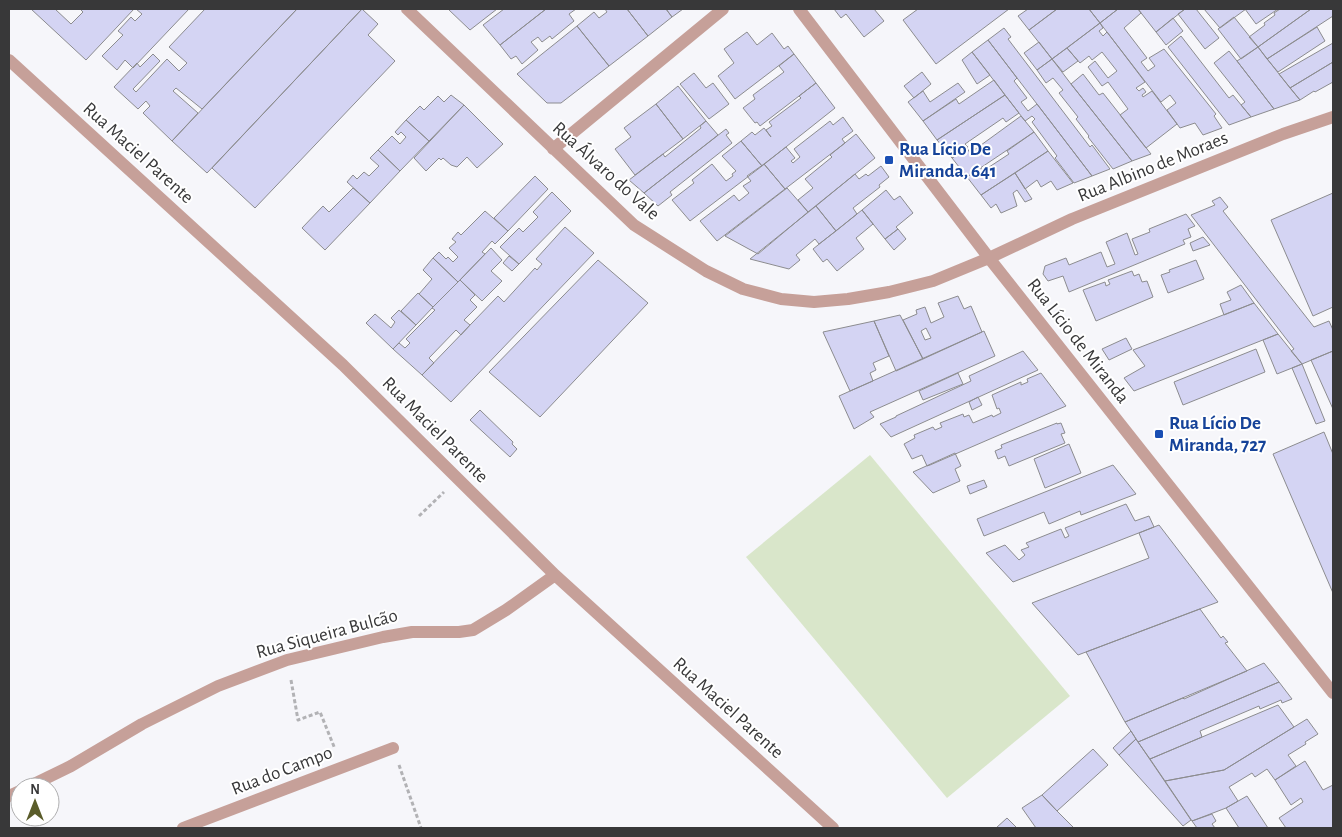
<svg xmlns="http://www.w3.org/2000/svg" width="1342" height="837" font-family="'Alegreya Sans',sans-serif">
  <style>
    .green { fill: #d9e6ca }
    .building { fill: #d4d4f3; stroke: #8c8c8f; fill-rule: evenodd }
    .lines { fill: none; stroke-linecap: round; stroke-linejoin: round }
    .path { stroke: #b2b2b5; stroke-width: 3; stroke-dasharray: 4 2.5; stroke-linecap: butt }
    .street { stroke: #c6a099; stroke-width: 12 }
    .transit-dot { fill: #1a4fb4; stroke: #fff; stroke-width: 2 }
    .labels { text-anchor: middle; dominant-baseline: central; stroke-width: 4; stroke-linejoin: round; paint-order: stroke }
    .transit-label { font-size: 19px; font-weight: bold; fill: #164399; stroke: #fff; text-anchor: start }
    .street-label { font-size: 19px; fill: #383839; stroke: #fff }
  </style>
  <rect width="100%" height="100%" fill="#f6f6fa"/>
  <path class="green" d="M870,455l200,241 -123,102 -201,-241z"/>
  <path class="building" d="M31,9h24l16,15 12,-12 -3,-3h54l-48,51z
    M136,9h53l-56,59 -8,-8 -8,10 -15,-14 21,-21 -5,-4 13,-14 4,4 7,-7z
    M205,9h92l-95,100 -26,-21 -3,3 25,22 -26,28 -29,-28 7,-7 -4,-5 -8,8 -24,-22 23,-24 3,4 13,-13 7,7 -27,28 3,3 31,-33 12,12 8,-8 -18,-16z
    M297,9h65l-155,164 -35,-32z
    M362,9l16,15 -10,11 27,26 -140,147 -43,-40z
    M448,9h49l-27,21z
    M504,9h42l-46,36 -17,-20z
    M546,9h30l-7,5 5,7 -22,18 -2,-3 -8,6 -4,-5 -7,5 7,8 -16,14 -6,-8 -5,3 -11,-14z
    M605,9h22l21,27 -39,30 -32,-40 17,-14 5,6 8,-6z
    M627,9h39l6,8 -24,19z
    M666,9h17l-11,8z
    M834,9h40l10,12 -20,16 -18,-23 -5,4z
    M918,9h91l-73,55 -33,-44z
    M1028,9h29l-28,21 -11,-14z
    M1057,9h32l11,14 -48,36 -23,-29z
    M1089,9h29l-18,14z
    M1118,9h20l3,4 -17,15 23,30 -6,4 7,9 7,-5 -6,-8 15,-9 52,65 -2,2 8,12 -19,7 -8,-12 -15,5 -13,-18 9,-7 -6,-8 -9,7 -61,-79z
    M1138,9h47l-29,23z
    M1185,9h11l23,29 -14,11 -27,-35z
    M1204,9h42l-26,19z
    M1245,9h33l-22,15z
    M1280,9h31l-53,38 -9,-10 16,-12 -1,-2 11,-8 -1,-2z
    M1311,9h22v7l-66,43 -9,-12z
    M1234,17l24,30 -17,12 -23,-30z
    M1173,18l10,13 -17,14 -10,-13z
    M1100,23l3,5 -4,3 4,5 4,-4 38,50 -9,6 3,3 4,-3 3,4 -4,3 1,2 9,-6 25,33 -31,24 -26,-33 8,-6 -20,-27 -6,4 -14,-19 7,-6 13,17 9,-7 -15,-19 -10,8 -3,-4 -9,7 -13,-15z
    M577,26l32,40 -48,37h-14l-30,-29z
    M1317,27l8,14 -47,31 -11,-13z
    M1004,28l7,9 -3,2 82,108 2,-2 18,24 -18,7 -104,-136z
    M747,32l10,13 15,-12 12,16 4,-3 6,8 -59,45 -17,-23 16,-13 -10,-14z
    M1181,36l48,62 4,-3 18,22 -22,8 -61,-78z
    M988,40l29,38 -3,3 13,17 -6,4 7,9 9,-7 55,72 -18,7 -19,-25 2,-2 -25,-34 3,-3 -3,-3 -7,5 -53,-69z
    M1039,42l13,17 -15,11 -13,-17z
    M1333,43v19l-43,26 -11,-14z
    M1258,47l21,27 21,26 -26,9 -37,-48z
    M1067,48l11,13 -15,11 -11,-13z
    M1229,51l8,10 37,48 -23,8 -10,-12 4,-3 -31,-39z
    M972,52l18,23 -13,9 -15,-24z
    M794,54l22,29 -56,43 -3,-4 -2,1 -12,-15 12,-9 -2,-4 31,-23 -5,-6z
    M1052,59l19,25 61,77 -19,8 -25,-32 1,-1 -13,-17 2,-2 -19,-24 4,-3 -10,-12 -7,5 -9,-13z
    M1333,62v20l-18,10 -1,-1 -14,9 -10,-12z
    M922,72l9,12 -17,14 -10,-12z
    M694,73l12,15 7,-5 16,21 -20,15 -29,-35z
    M1083,74l16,21 4,-2 48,61 -19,7 -61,-77z
    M994,80l11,15 -68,45 -14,-19 33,-22 3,5z
    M816,83l19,25 -73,58 -21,-25 11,-9 3,3 9,-7 7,9 -5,-7 6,-4 -3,-4 32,-24 -2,-2z
    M958,83l7,9 -42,29 -15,-19 15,-11 7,11z
    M678,86l28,35 -23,18 -27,-35z
    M451,95l13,10 -35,36 -23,-21 14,-14 4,4 14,-14 6,6z
    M1005,95l14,18 -13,9 -3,-4 -38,26 3,3 -1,1 -15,10 -15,-18z
    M656,104l27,35 -48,36 -20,-26 16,-12 -7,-9z
    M464,105l39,39 -26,24 -10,-11 -10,10 -6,-2 -8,-7 -2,2 -2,-2 -13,13 -12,-13z
    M1021,116l13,16 -67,45 -15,-19 15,-10 3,5z
    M843,117l10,14 -11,8 3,4 -60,46 -21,-25 22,-17 9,11 -4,3 2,2 7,-6 -6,-8 36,-28 3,4z
    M406,120l23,21 -29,30 -22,-21 14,-14 8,8 6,-7 -5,-5 -3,3 -3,-3z
    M706,121l12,14 -74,58 -15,-13 34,-26 2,3 36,-29 -1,-2z
    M726,129l3,4 -3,2 6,8 -62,49 2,3 -14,11 -14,-13z
    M1034,132l14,19 -67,44 -14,-18 14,-9 2,3 26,-17 -2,-3z
    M856,134l19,24 -67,54 -10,-12 15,-12 -8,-9 27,-22 -2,-2z
    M741,141l21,25 -72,55 -18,-21 22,-17 -2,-3 20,-16 14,17 7,-5 -1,-2 4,-3 -14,-15z
    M378,150l22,21 -30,32 -23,-21 6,-7 4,4 7,-7 5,4 10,-10 -9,-8z
    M1048,151l25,32 -16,7 -6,-9 -10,6 -4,-7 -12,9 -10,-16z
    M764,164l21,25 -68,52 -17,-20 34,-26 5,6 10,-8 -6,-7 8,-5 -4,-5z
    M881,166l8,11 -10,8 1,2 -27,21 4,6 -21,17 -20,-25 39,-32 4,5 7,-5 2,2z
    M1015,173l17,26 -7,3 -8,-12 -4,3 4,13 -16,7 -5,-9 -5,4 -10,-13z
    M535,176l13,13 -40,42 -14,-13z
    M353,188l17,15 -45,47 -23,-22 21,-22 6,6z
    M787,188l21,24 -50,42 -33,-18z
    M886,190l8,10 6,-4 13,17 -17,14 2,2 -13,10 -23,-29z
    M552,192l19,19 -52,53 -19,-17 19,-19 4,4 15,-15 -5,-5z
    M1333,193v114l-20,9 -42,-96z
    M1220,197l8,10 -5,4 91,116 15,-6 4,9v21l-31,13 -11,-13 3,-2 -103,-134 24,-10 -3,-4z
    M816,206l20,25 -17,13 -4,-5 -19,16 4,5 -11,9 -39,-10z
    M862,210l11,14 -17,14 8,11 -27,22 -10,-12 -4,3 -10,-13z
    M485,211l23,20 -13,13 -3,-3 -10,11 3,2 -27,28 -25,-24 6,-6 7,7 2,-2 5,5 5,-5 -9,-9 7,-6 -4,-3 6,-7 3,3z
    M1186,214l9,12 -7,3 3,8 -8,3 2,4 -116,48 -6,-16 -15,5 -5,-7 2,-8 21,-8 3,7 32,-13 6,15 8,-3 -9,-22 21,-9 8,22 3,-1 -6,-15 18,-7 -1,-3z
    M565,227l29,26 -143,149 -29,-27 76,-79 6,6 31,-34 2,2 5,-6 -6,-5z
    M898,229l8,10 -12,11 -9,-11z
    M1203,237l7,8 -17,6 -3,-8z
    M491,248l11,12 -11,11 11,10 -20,20 -22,-21z
    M509,256l10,8 -7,7 -9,-8z
    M433,258l25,24 -25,25 -14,-13 13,-15 -9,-9z
    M598,260l50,43 -108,114 -51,-45z
    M1196,260l8,19 -36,14 -7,-18 9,-3 -1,-2z
    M1132,271l2,5 5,-2 3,8 5,-1 6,16 -57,24 -13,-31 22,-8 1,4 4,-2 -2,-4z
    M460,280l15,15 -5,5 7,7 -13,13 6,5 -9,10 -5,-5 -27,28 5,5 -12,12 -29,-26 6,-6 6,5 5,-5 -4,-4 29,-29 -3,-2z
    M1241,285l13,18 -30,12 -4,-11 11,-4 -4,-8z
    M418,293l15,14 -17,18 -15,-14z
    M958,296l6,13 7,-3 11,26 -59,27 -20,-39 14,-6 -1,-4 9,-3 6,16 13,-6 -6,-14zM926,328l5,10 -6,2 -4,-9z
    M1254,303l24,31 -144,57 -10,-13 21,-12 -12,-16z
    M399,310l17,15 -23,24 -27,-26 9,-9 16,14 4,-6 -4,-4z
    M900,315l23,44 -27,12 -22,-50z
    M874,321l15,35 -16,7 3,7 -6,3 3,8 -23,10 -27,-59z
    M984,331l11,25 -125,56 4,5 -20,12 -15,-33z
    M1278,334l24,30 -25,10 -14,-34z
    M1126,338l6,11 -23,11 -7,-11z
    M1256,349l9,23 -82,33 -9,-23z
    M1023,351l15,19 -147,67 -11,-13 16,-7v-1l75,-35 -2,-5z
    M1333,351v58l-22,-49z
    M1302,364l23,57 -9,3 -24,-56z
    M958,373l5,11 -40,16 -4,-9z
    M1041,373l25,33 -136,59 -3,1 -5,-11 -10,4 -8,-15 11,-6 -1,-3 19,-8 2,3 7,-3 -2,-4 23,-9 1,3 5,-2 4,8 19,-8 1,2 8,-4 -2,-5 -2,1 -5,-14 29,-13v3l7,-3 -1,-3z
    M978,397l4,8 -10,5 -3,-8z
    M480,410l33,32 -1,2 5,5 -7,8 -40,-37z
    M1057,423v1l4,-1 4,10 -4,1 4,9 -56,23 -4,-10 -7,3 -3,-8 7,-3 -1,-3z
    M1324,432l9,22v139l-60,-139z
    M1069,444l12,29 -36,15 -11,-29z
    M955,453l6,13 -6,3 5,12 -27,12 -20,-21z
    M1113,465l23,29 -55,21 -1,-4 -31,13 -5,-12 -60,24 -7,-17z
    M984,480l3,7 -17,7 -3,-8z
    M1126,504l9,17 14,-5 5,11 -141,55 -27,-29 19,-8 14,15 6,-5 -4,-5 8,-3 -3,-4 35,-14 4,9 4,-2 -4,-8z
    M1159,525l59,77 -140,53 -46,-52 117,-45 -10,-25z
    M1200,609l21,29 2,-2 5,6 -3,1 22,28 -122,51 -39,-70z
    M1264,663l15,19 -141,60 -13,-20 58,-24 1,1z
    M1279,682l13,17 -10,4 -1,-3 -21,9 -1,-3 -59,25 2,6 -52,22 -12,-17z
    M1278,705l16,22 -70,43 -59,11 -15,-22z
    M1307,719l11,15 -13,8 1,2 -18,11 8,11 -21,14 -8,-11 -12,8 -3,-4 -23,14 9,14 -12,7 -34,13 -27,-40 59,-11z
    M1131,731l5,8 -17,16 -6,-7z
    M1136,739l55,81 -8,6 -64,-71z
    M1093,749l15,16 -51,46 -15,-16z
    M1305,761l18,29 10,-5v43h-47l-7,-10 24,-16 -2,-4 -10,7 -16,-25z
    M1042,795l15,16 17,17h-38l-14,-20z
    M1247,796l21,32h-29l-13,-20z
    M1212,814l4,7 -4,3 3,4h-18l-5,-7z
    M1007,818l10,10h-21z"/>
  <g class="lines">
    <path class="path" d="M419,516l25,-24
      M291,680l7,40 22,-8 15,37
      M399,765l22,63"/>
    <path class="street" d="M407,9l227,216 72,46 37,18 38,10 33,3 34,-3 41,-7 44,-11 56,-23 83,-39 211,-85 50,-17
      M799,9l190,249 344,435
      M9,60l334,305 212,210 278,253
      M553,149l170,-140
      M28,787l43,-21 71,-42 76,-38 69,-26 96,-23 29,-5h47l14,-2 33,-20 49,-35
      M9,796l11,-5
      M183,828l210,-80"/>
  </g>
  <g class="transit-dot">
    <rect x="884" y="155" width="10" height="10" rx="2.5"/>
    <rect x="1154" y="429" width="10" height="10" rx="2.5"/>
  </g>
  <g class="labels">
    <g class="transit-label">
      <text x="899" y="149">Rua Lício De<tspan x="899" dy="22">Miranda, 641</tspan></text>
      <text x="1169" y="423">Rua Lício De<tspan x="1169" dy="22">Miranda, 727</tspan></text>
    </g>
    <g class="street-label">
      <text transform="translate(138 153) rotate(42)">Rua Maciel Parente</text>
      <text transform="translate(1153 167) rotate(-22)">Rua Albino de Moraes</text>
      <text transform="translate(606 171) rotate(42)">Rua Álvaro do Vale</text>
      <text transform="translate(1078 341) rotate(52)">Rua Lício de Miranda</text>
      <text transform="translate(435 430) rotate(45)">Rua Maciel Parente</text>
      <text transform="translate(327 634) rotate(-15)">Rua Siqueira Bulcão</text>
      <text transform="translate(728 708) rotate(42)">Rua Maciel Parente</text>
      <text transform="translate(282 771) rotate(-21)">Rua do Campo</text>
    </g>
  </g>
  <rect width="1342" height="837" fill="none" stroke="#383839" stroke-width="20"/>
  <g transform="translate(35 802)"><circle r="24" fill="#ffffff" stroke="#afafb0"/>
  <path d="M0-4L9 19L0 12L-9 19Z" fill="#5a5c2a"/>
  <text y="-8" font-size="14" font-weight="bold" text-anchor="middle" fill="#383839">N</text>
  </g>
</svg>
